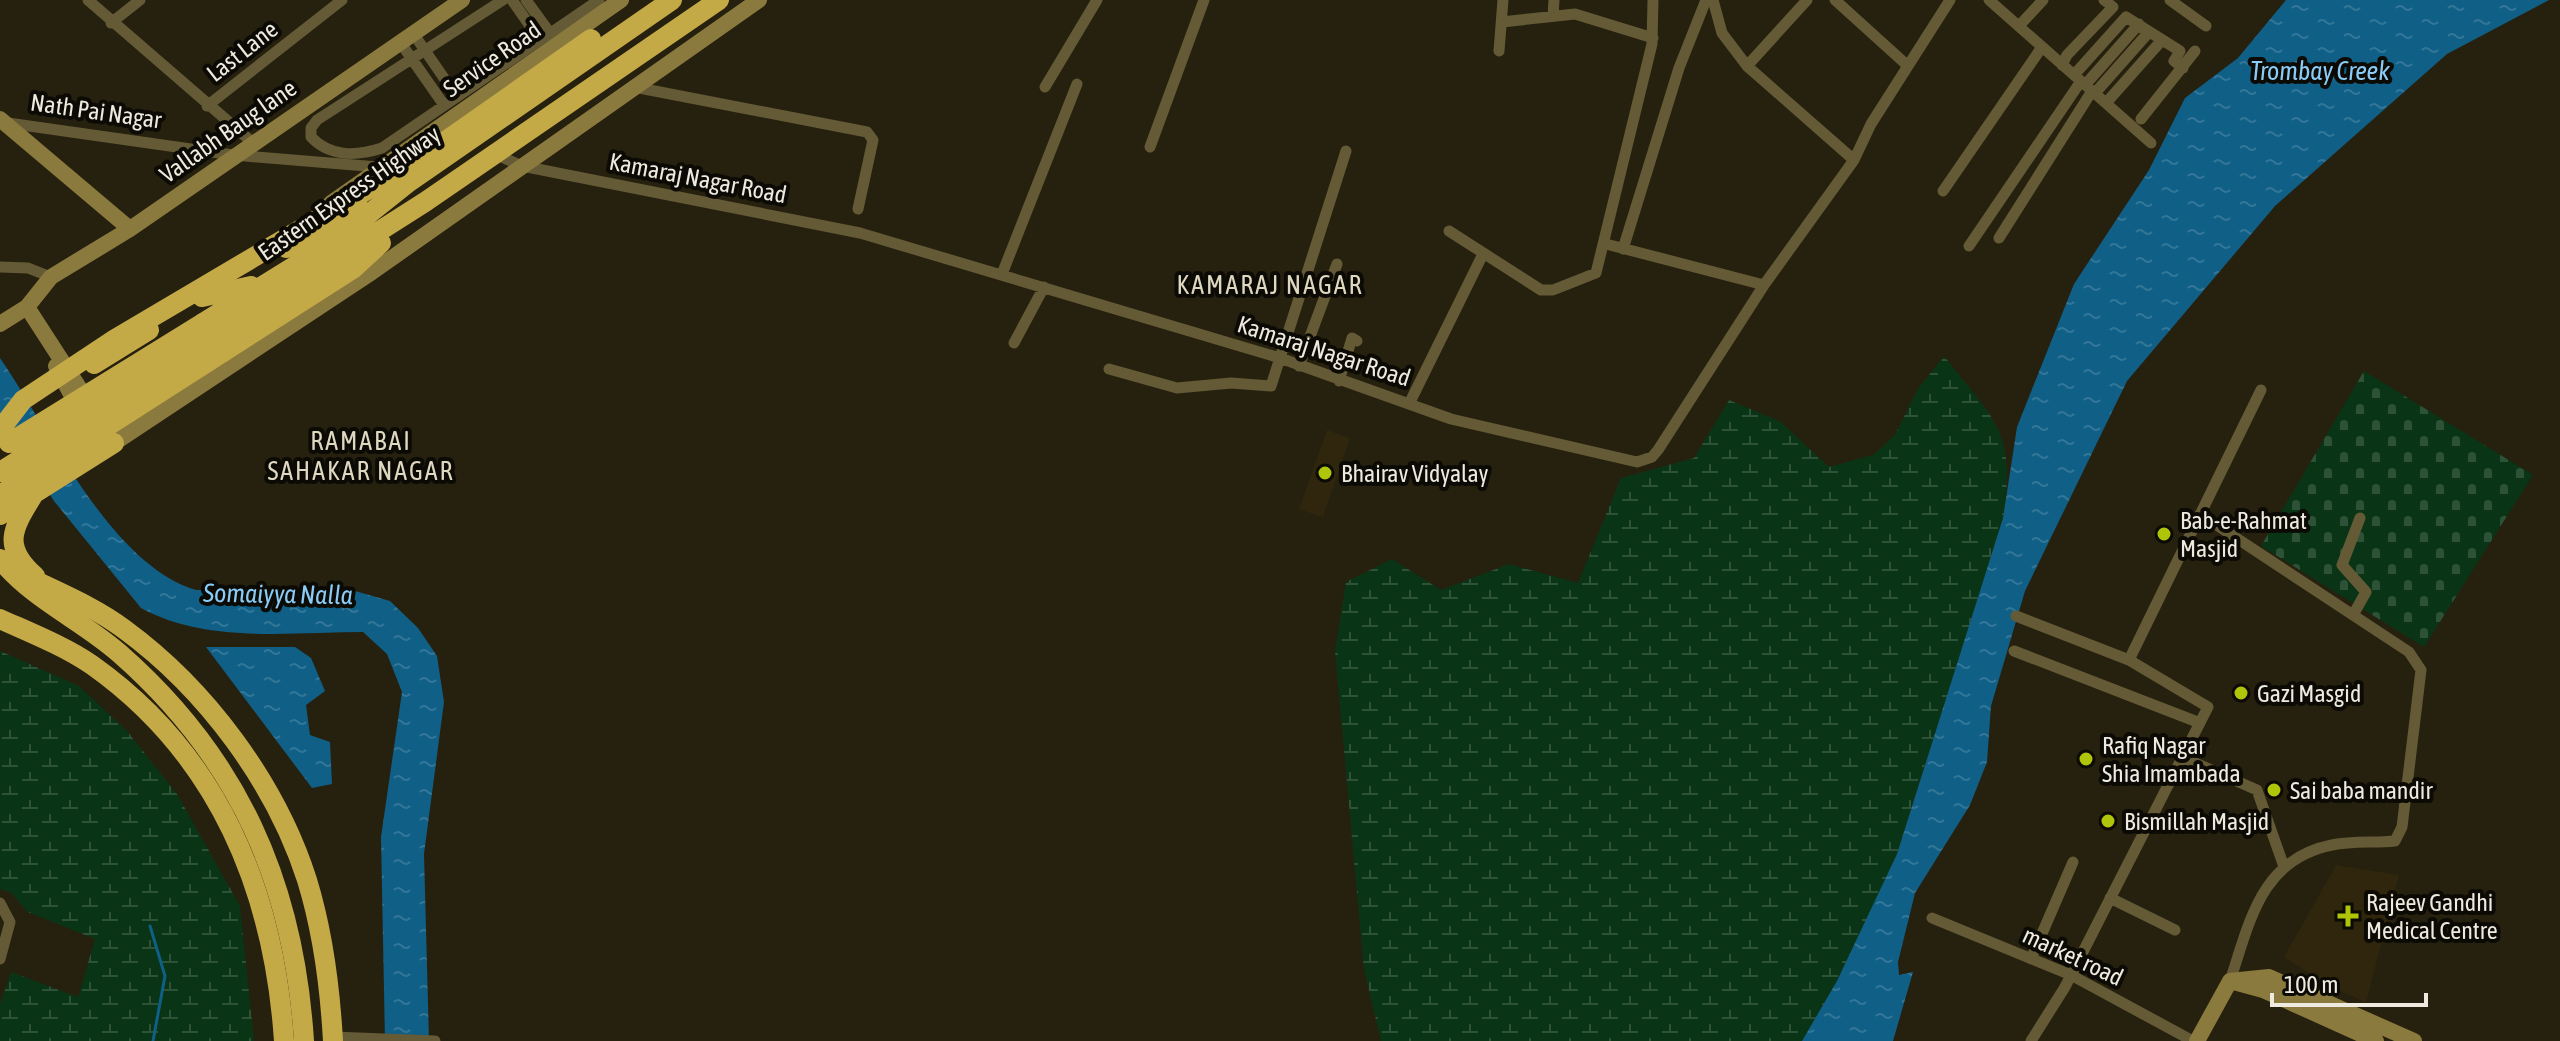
<svg xmlns="http://www.w3.org/2000/svg" width="2560" height="1041" font-family="'Asap Condensed',sans-serif">
  <style>
    .built { fill: #2f260d }
    .wetland { fill: url(#wetland-marsh) }
    .cemetery { fill: url(#cemetery-stones) }
    .water { fill: url(#water-ripples) }
    .lines { fill: none; stroke-linecap: round; stroke-linejoin: round }
    .stream { stroke: #0f5f87; stroke-width: 3 }
    .street { stroke: #645a36; stroke-width: 11 }
    .secondary { stroke: #8b7a3e; stroke-width: 16 }
    .highway { stroke: #c4a947; stroke-width: 20 }
    .highway-bridge { stroke: #c4a947; stroke-width: 20 }
    .poi-dot { fill: #aec509; stroke: #0c0a04; stroke-width: 3 }
    .labels { text-anchor: middle; dominant-baseline: central; stroke-width: 8; stroke-linejoin: round; paint-order: stroke }
    .street-label { font-size: 24px; fill: #eeeadf; stroke: #0c0a04 }
    .poi-label { font-size: 24px; fill: #eeeadf; stroke: #0c0a04; text-anchor: start }
    .water-label { font-size: 26px; font-style: italic; fill: #8accf7; stroke: #0c0a04 }
    .neighbourhood-label { font-size: 26px; letter-spacing: 2px; fill: #dfd8c1; stroke: #0c0a04 }
  </style>
  <defs>
    <pattern id="wetland-marsh" width="20" height="14" patternUnits="userSpaceOnUse" patternTransform="scale(2)"><rect width="20" height="14" fill="#093416"/><path d="M1 5h8M5 5V1M11 12h8M15 12V8" fill="none" stroke="#2d5237"/></pattern>
    <pattern id="cemetery-stones" width="16" height="16" patternUnits="userSpaceOnUse" patternTransform="scale(2)"><rect width="16" height="16" fill="#093416"/><path d="M2 7V4a2 2 0 0 1 4 0v3zM10 15v-3a2 2 0 0 1 4 0v3z" fill="#2d5237"/></pattern>
    <pattern id="water-ripples" width="26" height="14" patternUnits="userSpaceOnUse" patternTransform="scale(2)"><rect width="26" height="14" fill="#0f5f87"/><path d="M2 4q2-2 4 0t4 0M15 11q2-2 4 0t4 0" fill="none" stroke="#327698"/></pattern>
  </defs>
  <rect width="100%" height="100%" fill="#26200e"/>
  <path class="built" d="M1327,430l23,8 -27,79 -24,-8z
    M2336,865l63,10 -33,128 -47,-23 -35,-23z"/>
  <path class="wetland" d="M1944,356c51,65 73,75 59,162l-106,336 -54,117 -41,70h-421l-17,-71 -29,-319 11,-69 46,-23 49,31 68,-26 69,19 43,-105 73,-20 35,-58 52,22 48,45 44,-12 22,-20 22,-45z
    M0,651l79,35 48,45 50,63 63,112 14,135h-254v-37l11,-32 67,25 17,-58 -67,-27 -18,-20 -10,-3z"/>
  <path class="cemetery" d="M2364,371l169,104 -109,172 -163,-101z"/>
  <path class="water" d="M2286,0h263l-102,54 -172,152 -148,175 -102,210 -34,115 -4,56 -17,43 -55,88 -17,69 1,13 14,-3 -20,69h-91l35,-60 60,-127 106,-336 14,-91 57,-143 75,-114 36,-72 53,-40z
    M0,358c49,71 111,207 196,232l152,-1 42,12 28,27 19,28 7,46 -20,152 5,187h-44l-4,-204 21,-145 -15,-38 -24,-22c-73,0 -156,12 -222,-24l-87,-107 -54,-86z
    M206,647h89l16,11 14,33 -19,14 4,30 20,7 2,42 -20,4z"/>
  <g class="lines">
    <path class="stream" d="M150,926l15,50 -12,65"/>
    <path class="street" d="M88,0l164,142
      M503,0l-186,120 -6,8v9c20,21 46,19 71,11l217,-148
      M512,0l28,40
      M526,0l24,33
      M1713,0l9,33 25,33 107,94 17,-36 79,-124
      M1835,0l73,66
      M1989,0l162,143
      M2170,0l36,26
      M1553,16l1,-16
      M1502,22l73,-8 78,24
      M111,23l29,-23
      M2019,26l24,-26
      M413,33l44,64
      M400,42l44,63
      M1499,51l4,-51
      M2062,65l5,-10 46,-48 -9,-7
      M1747,66l60,-66
      M2074,75l52,-58 54,34 -6,10 9,7
      M2085,85l54,-61
      M634,87l233,45 6,8 -15,69
      M1045,87l52,-87
      M2095,93l54,-61
      M2106,103l56,-63
      M207,106l135,-106
      M2141,119l54,-68
      M8,123l225,32 145,12
      M1150,147l54,-147
      M495,154l27,12 338,67 420,125 171,61 186,43 15,-5 6,-7 106,-165 90,-125
      M1943,191l99,-144
      M1449,231l92,59h12l43,-17 56,-229 1,-44
      M1999,238l93,-147
      M1606,244l158,41
      M1969,246l112,-165
      M1623,249l56,-181 27,-68
      M0,267l28,1 23,9
      M1002,274l75,-190
      M1014,343l30,-56
      M1299,366l38,-102
      M1109,369l68,19 54,-5 40,3 75,-235
      M1339,381l13,-43 5,3
      M1410,402l73,-148
      M2200,514l209,138 12,18 -19,157 -7,14c-21,2 -43,0 -63,4 -71,14 -82,76 -102,136
      M2353,615l13,-23 -24,-27 18,-47
      M2016,616l113,44
      M2014,651l186,72
      M2184,758l73,32 26,74
      M2110,898l65,32
      M0,903l10,19 -10,37
      M1932,918l139,57 122,66
      M2031,959l42,-97
      M333,1037l102,4
      M2031,1041l34,-54 143,-280 -79,-47 132,-270"/>
    <path class="secondary" d="M0,119l130,110
      M331,203l290,-203
      M27,307l64,99
      M0,324l27,-17 24,-30 79,-48 332,-229
      M56,366l25,47
      M110,436l4,7 258,-171 387,-272
      M2230,981l39,-4 145,64
      M2230,981l33,9 113,51
      M2197,1041l33,-60"/>
    <path class="highway" d="M286,248l74,-39
      M202,297l49,-11
      M203,323l132,-82 74,-59 263,-182
      M210,339l215,-137 294,-202
      M223,352l131,-84 27,-25
      M94,364l55,-34
      M32,497c-20,32 -30,50 3,79
      M0,515l114,-72
      M17,572c36,18 75,33 107,57 82,60 152,154 183,251 16,52 23,107 26,161
      M0,619c31,14 64,27 92,46 127,90 182,226 192,376"/>
    <path class="highway-bridge" d="M0,430l23,-30 92,-61 305,-180 171,-120
      M9,443l194,-120
      M0,472l210,-133
      M0,495l223,-143
      M0,559c32,40 80,60 119,94 120,105 175,231 185,388"/>
  </g>
  <g class="poi-dot">
    <circle cx="1325" cy="473" r="8"/>
    <circle cx="2164" cy="534" r="8"/>
    <circle cx="2241" cy="693" r="8"/>
    <circle cx="2086" cy="759" r="8"/>
    <circle cx="2274" cy="790" r="8"/>
    <circle cx="2108" cy="821" r="8"/>
    <path d="M2344 904h8v8h8v8h-8v8h-8v-8h-8v-8h8z"/>
  </g>
  <g class="labels">
    <g class="street-label">
      <text transform="translate(242 51) rotate(-38)">Last Lane</text>
      <text transform="translate(492 59) rotate(-35)">Service Road</text>
      <text transform="translate(96 111) rotate(8)">Nath Pai Nagar</text>
      <text transform="translate(228 131) rotate(-35)">Vallabh Baug lane</text>
      <text transform="translate(698 178) rotate(11)">Kamaraj Nagar Road</text>
      <text transform="translate(349 193) rotate(-35)">Eastern Express Highway</text>
      <text transform="translate(1324 351) rotate(18)">Kamaraj Nagar Road</text>
      <text transform="translate(2073 956) rotate(25)">market road</text>
    </g>
    <g class="poi-label">
      <text x="1341" y="473">Bhairav Vidyalay</text>
      <text x="2180" y="520">Bab-e-Rahmat<tspan x="2180" dy="28">Masjid</tspan></text>
      <text x="2257" y="693">Gazi Masgid</text>
      <text x="2102" y="745">Rafiq Nagar<tspan x="2102" dy="28">Shia Imambada</tspan></text>
      <text x="2290" y="790">Sai baba mandir</text>
      <text x="2124" y="821">Bismillah Masjid</text>
      <text x="2366" y="902">Rajeev Gandhi<tspan x="2366" dy="28">Medical Centre</tspan></text>
    </g>
    <g class="water-label">
      <text x="2320" y="71">Trombay Creek</text>
      <text transform="translate(278 594) rotate(1)">Somaiyya Nalla</text>
    </g>
    <g class="neighbourhood-label">
      <text x="1270" y="285">KAMARAJ NAGAR</text>
      <text x="361" y="441">RAMABAI<tspan x="361" dy="30">SAHAKAR NAGAR</tspan></text>
    </g>
  </g>
  <path d="M2272 993v12h154v-12" fill="none" stroke="#eeeadf" stroke-width="4"/>
  <text x="2284" y="993" font-size="24" fill="#eeeadf" stroke="#0c0a04" stroke-width="6" paint-order="stroke">100 m</text>
</svg>
